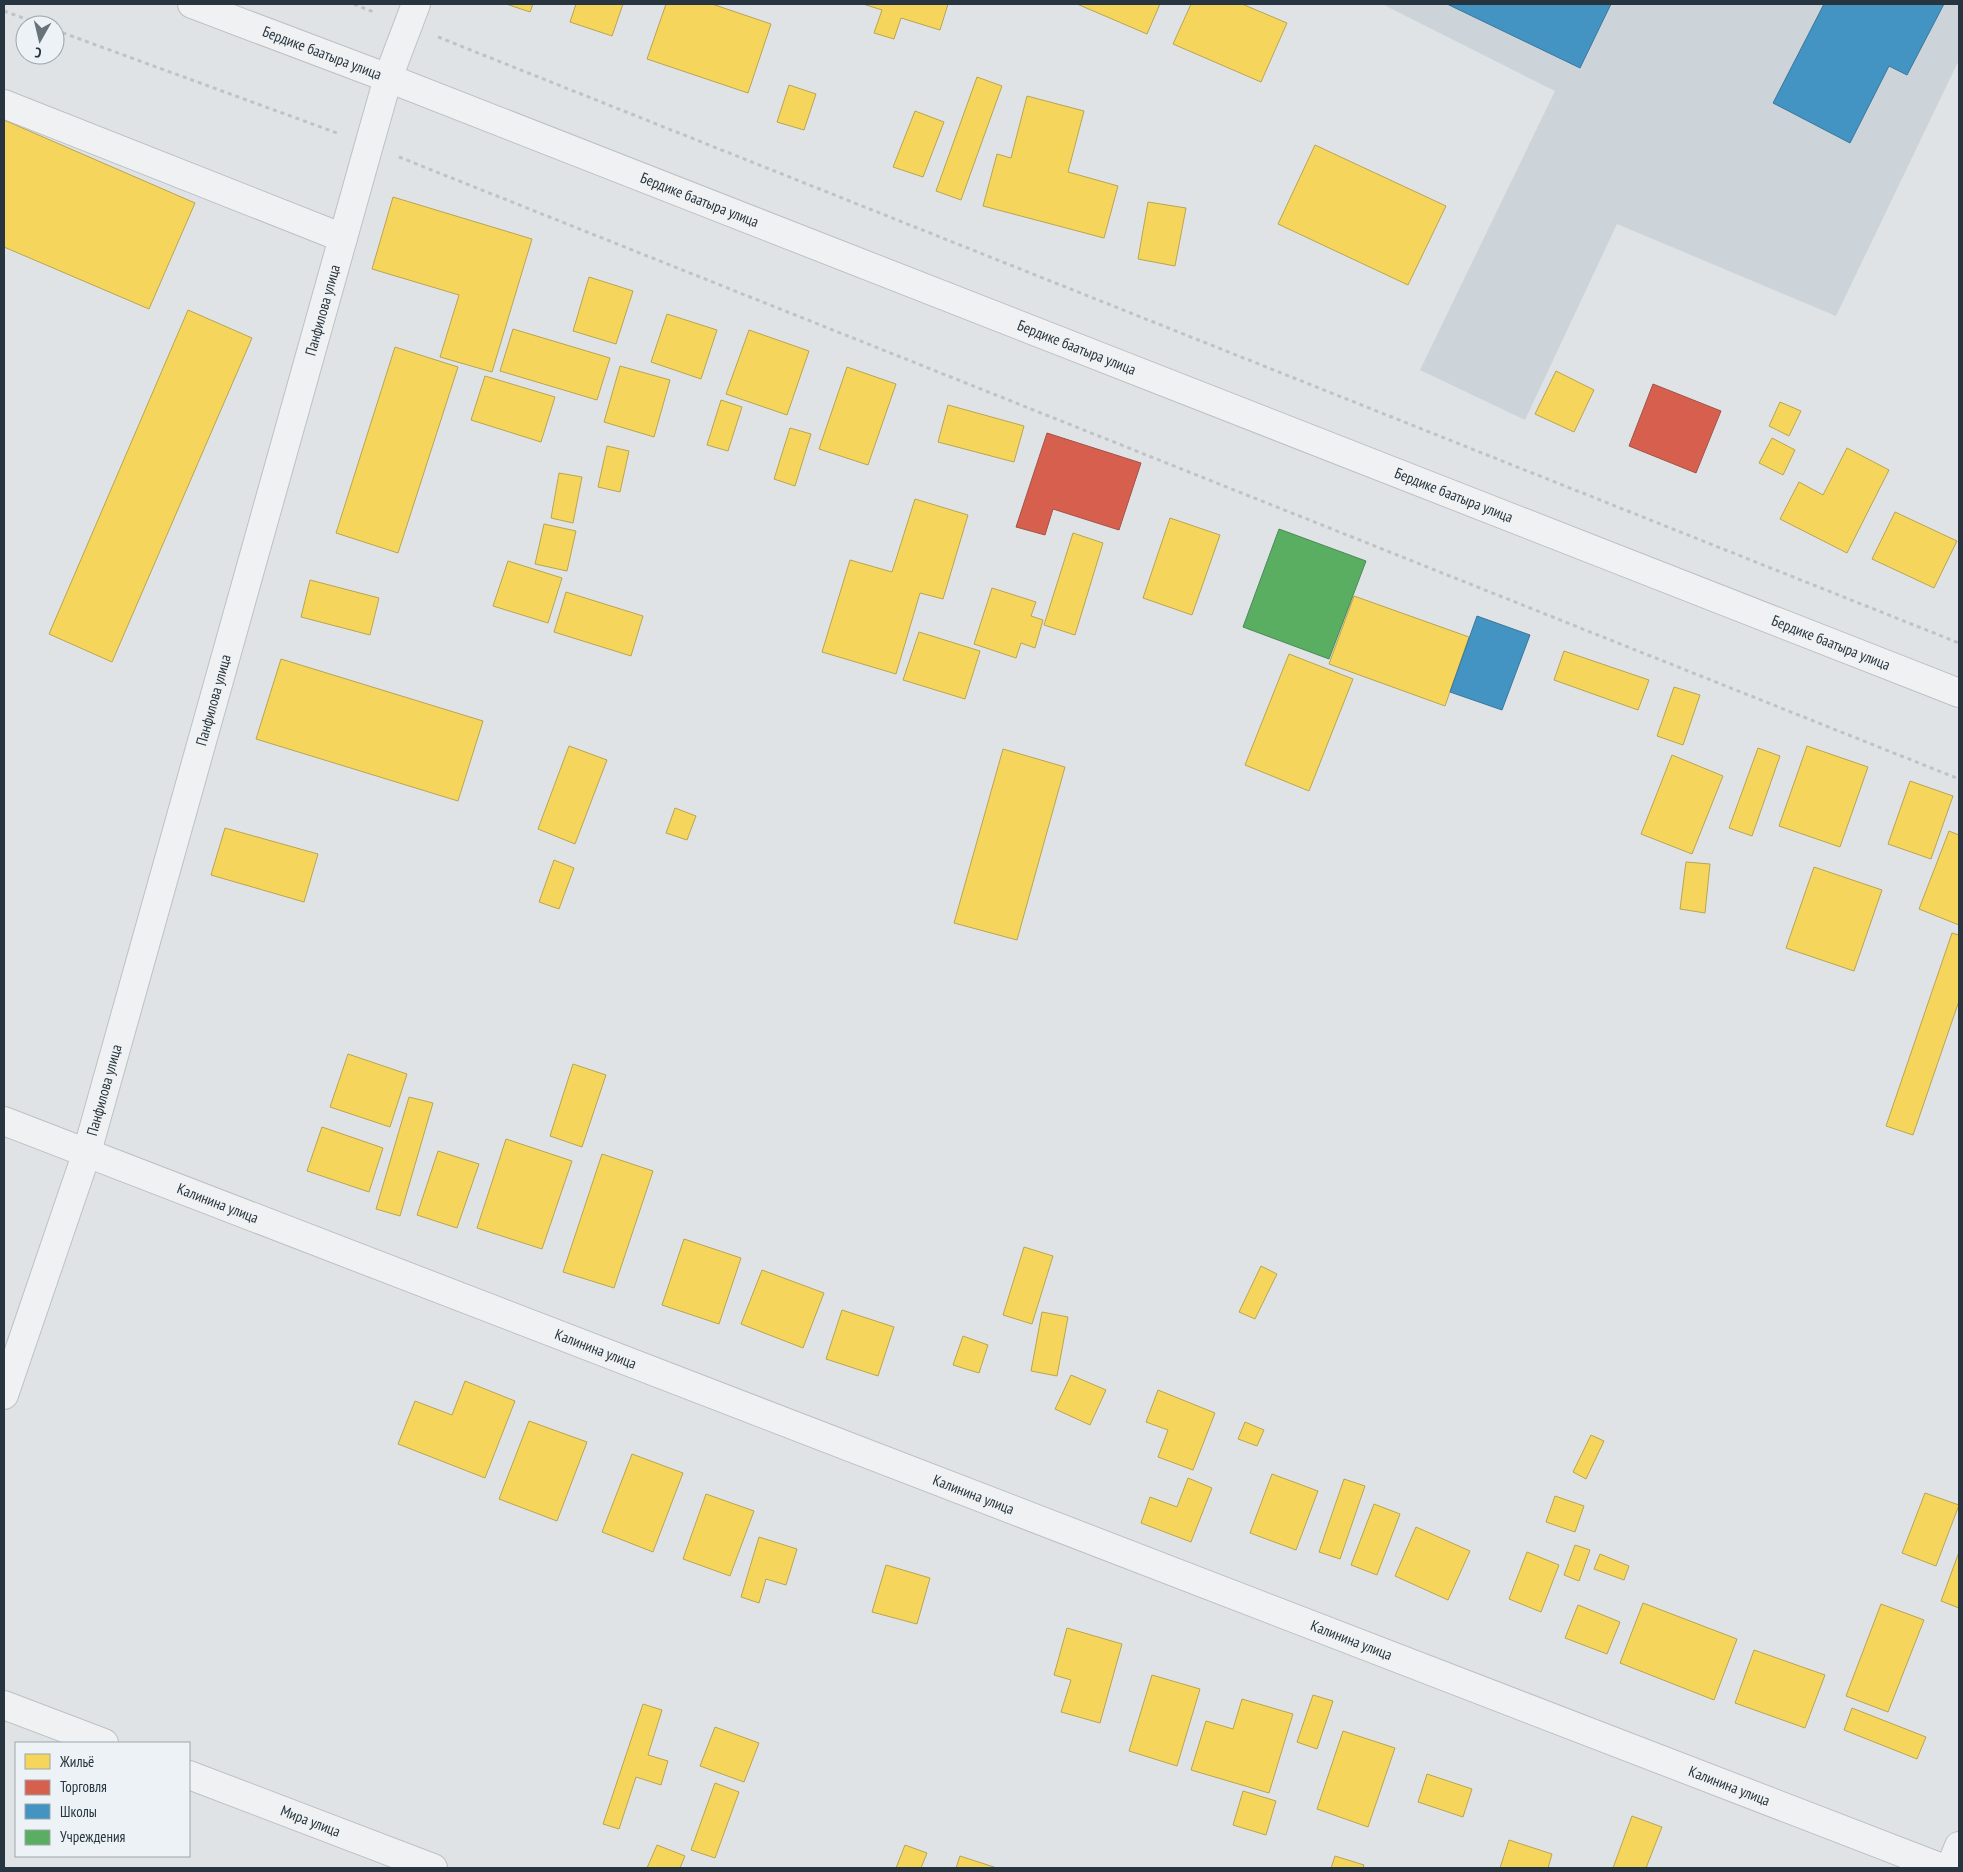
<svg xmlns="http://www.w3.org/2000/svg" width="1963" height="1872" viewBox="0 0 1963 1872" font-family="'PT Sans Narrow',sans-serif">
<rect width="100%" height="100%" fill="#e0e3e5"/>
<polygon fill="#cdd4d9" points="1382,4 1959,4 1959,60 1836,316 1617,224 1525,420 1420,370 1555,91"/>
<g fill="#f6d55c" stroke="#b8a553">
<polygon points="506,4 533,4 530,12"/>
<polygon points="576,4 623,4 612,36 570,22"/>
<polygon points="666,4 712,4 771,24 748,93 647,59"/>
<polygon points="863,4 948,4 940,30 901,18 894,39 874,33 882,10"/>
<polygon points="1077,4 1160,4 1147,34"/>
<polygon points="1191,4 1242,4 1287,23 1261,82 1173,44"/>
<polygon points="977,77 1002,86 961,200 936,191"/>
<polygon points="789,85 816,94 804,130 777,122"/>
<polygon points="1027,96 1084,111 1068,172 1118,186 1104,238 983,206 997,154 1011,158"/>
<polygon points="915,111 944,122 923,177 893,167"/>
<polygon points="4,120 195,203 149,309 4,247"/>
<polygon points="1315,145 1446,206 1408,285 1278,224"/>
<polygon points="393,197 532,239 492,372 440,357 459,295 372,269"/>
<polygon points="1148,202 1186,208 1175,266 1138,259"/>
<polygon points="589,277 633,291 616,344 573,331"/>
<polygon points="188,310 252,338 112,662 49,634"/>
<polygon points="667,314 717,330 701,379 651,362"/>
<polygon points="513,329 610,358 597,400 500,371"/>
<polygon points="749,330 809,351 787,415 726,394"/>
<polygon points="395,347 458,367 398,553 336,533"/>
<polygon points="620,366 670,380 654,437 604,422"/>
<polygon points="847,367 896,384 868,465 819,449"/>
<polygon points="1556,371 1594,390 1574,432 1535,414"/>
<polygon points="485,376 555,397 541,442 471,420"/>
<polygon points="721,400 742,407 728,451 707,445"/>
<polygon points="1780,402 1801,411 1789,436 1769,426"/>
<polygon points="948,405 1024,426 1014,462 938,442"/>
<polygon points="790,428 811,434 795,486 774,479"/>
<polygon points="1772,438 1795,450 1783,475 1759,463"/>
<polygon points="607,446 629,451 620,492 598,487"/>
<polygon points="1847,448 1889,470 1847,553 1780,519 1799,482 1823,495"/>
<polygon points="559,473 582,477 573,523 551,518"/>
<polygon points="915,499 968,515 943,599 920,593 896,674 822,652 850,560 892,572"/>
<polygon points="1895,512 1957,541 1934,588 1872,559"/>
<polygon points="1170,518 1220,535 1192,615 1143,598"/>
<polygon points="544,524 576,531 567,571 535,564"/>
<polygon points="1073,533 1103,543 1075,635 1044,625"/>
<polygon points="508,561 562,578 548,623 493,606"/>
<polygon points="310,580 379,598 370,635 301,617"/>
<polygon points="992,588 1036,602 1031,616 1043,620 1035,648 1021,643 1016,658 974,644"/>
<polygon points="566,592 643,616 631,656 554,632"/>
<polygon points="1354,596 1469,637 1445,706 1329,664"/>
<polygon points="919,632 980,651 965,699 903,680"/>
<polygon points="1564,651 1649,680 1638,710 1554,680"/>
<polygon points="1289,654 1353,679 1309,791 1245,765"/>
<polygon points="281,659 483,721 458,801 256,739"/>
<polygon points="1674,687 1700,695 1683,745 1657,736"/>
<polygon points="569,746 607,760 575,844 538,829"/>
<polygon points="1807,746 1868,767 1840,847 1779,826"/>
<polygon points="1758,748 1780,756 1752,836 1729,828"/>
<polygon points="1003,749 1065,767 1017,940 954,923"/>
<polygon points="1672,755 1723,776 1692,854 1641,834"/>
<polygon points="1910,781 1953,796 1931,859 1888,844"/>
<polygon points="675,808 696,816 687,840 666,833"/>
<polygon points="225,828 318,854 304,902 211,875"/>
<polygon points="1949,831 1959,835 1959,925 1919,909"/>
<polygon points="554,860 574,868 559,909 539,902"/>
<polygon points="1686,862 1710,864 1705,913 1680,909"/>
<polygon points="1814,867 1882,890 1854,971 1786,948"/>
<polygon points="1952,933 1959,935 1959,1001 1913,1135 1886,1126"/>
<polygon points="348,1054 407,1074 390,1127 330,1107"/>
<polygon points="573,1064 606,1075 582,1147 550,1136"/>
<polygon points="409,1097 433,1103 400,1216 376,1209"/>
<polygon points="322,1127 383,1148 369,1192 307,1171"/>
<polygon points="506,1139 572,1161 542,1249 477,1228"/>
<polygon points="438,1151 479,1164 457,1228 417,1215"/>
<polygon points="602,1154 653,1171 614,1288 563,1272"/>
<polygon points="684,1239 741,1258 719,1324 662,1305"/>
<polygon points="1024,1247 1053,1256 1032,1324 1003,1315"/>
<polygon points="1261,1266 1277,1274 1255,1319 1239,1312"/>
<polygon points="762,1270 824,1293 803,1348 741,1324"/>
<polygon points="842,1310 894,1327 878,1376 826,1359"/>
<polygon points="1042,1312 1068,1317 1057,1376 1031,1371"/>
<polygon points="963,1336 988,1345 979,1373 953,1365"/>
<polygon points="1071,1375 1106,1390 1090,1425 1055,1409"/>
<polygon points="465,1381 515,1401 485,1478 398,1444 415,1401 452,1415"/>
<polygon points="1158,1390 1215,1413 1193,1470 1158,1457 1168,1430 1146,1422"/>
<polygon points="529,1421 587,1442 557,1521 499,1499"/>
<polygon points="1245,1422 1264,1430 1257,1446 1238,1439"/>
<polygon points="1591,1435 1604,1441 1586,1479 1573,1472"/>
<polygon points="632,1454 683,1473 653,1552 602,1532"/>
<polygon points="1272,1474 1318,1491 1296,1550 1250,1533"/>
<polygon points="1188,1478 1212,1488 1191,1542 1141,1523 1150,1497 1177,1507"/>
<polygon points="1344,1479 1365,1486 1340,1559 1319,1552"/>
<polygon points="1925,1493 1959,1505 1936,1566 1902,1553"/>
<polygon points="706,1494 754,1511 730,1576 683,1559"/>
<polygon points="1555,1496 1584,1506 1575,1532 1546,1522"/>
<polygon points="1374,1504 1400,1514 1377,1575 1351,1565"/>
<polygon points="1416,1527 1470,1551 1448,1600 1395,1576"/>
<polygon points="759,1537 797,1549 786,1585 766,1579 759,1603 741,1597"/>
<polygon points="1575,1545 1590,1550 1579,1581 1564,1575"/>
<polygon points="1527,1552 1559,1565 1541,1612 1509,1599"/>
<polygon points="1959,1552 1959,1608 1941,1601"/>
<polygon points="1600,1554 1629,1566 1624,1580 1594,1569"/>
<polygon points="886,1565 930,1578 917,1624 872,1612"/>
<polygon points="1643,1603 1737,1639 1714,1700 1620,1663"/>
<polygon points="1881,1604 1924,1620 1888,1712 1846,1696"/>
<polygon points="1578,1605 1620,1622 1607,1654 1565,1638"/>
<polygon points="1067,1628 1122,1644 1100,1723 1061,1712 1071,1680 1054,1675"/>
<polygon points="1754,1650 1825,1675 1805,1728 1735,1703"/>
<polygon points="1152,1675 1200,1689 1177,1766 1129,1751"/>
<polygon points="1313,1695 1333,1701 1317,1749 1297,1742"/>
<polygon points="1242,1699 1293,1714 1269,1793 1191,1770 1206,1721 1233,1729"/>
<polygon points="643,1704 662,1710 648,1755 668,1761 661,1785 636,1777 619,1829 603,1824"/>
<polygon points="1852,1708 1926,1737 1917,1759 1844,1730"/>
<polygon points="715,1727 759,1743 744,1782 700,1766"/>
<polygon points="1343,1731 1395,1748 1368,1827 1317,1809"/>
<polygon points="1427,1774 1472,1789 1463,1817 1418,1802"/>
<polygon points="715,1783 739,1792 715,1858 691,1850"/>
<polygon points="1243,1791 1276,1801 1266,1835 1233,1825"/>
<polygon points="1632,1816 1662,1827 1646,1868 1613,1868"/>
<polygon points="1509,1840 1552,1854 1548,1868 1500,1868"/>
<polygon points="657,1845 685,1856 680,1868 647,1868"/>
<polygon points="905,1845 927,1853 921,1868 896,1868"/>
<polygon points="960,1856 997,1868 956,1868"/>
<polygon points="1335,1856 1364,1865 1363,1868 1331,1868"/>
</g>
<g fill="#d6604d" stroke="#a15349">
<polygon points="1653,384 1721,411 1696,473 1629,446"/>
<polygon points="1047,433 1141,463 1119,530 1053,509 1045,535 1016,527"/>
</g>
<g fill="#4393c3" stroke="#3a779b">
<polygon points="1447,4 1611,4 1580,68"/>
<polygon points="1824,4 1944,4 1907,75 1889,66 1850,143 1773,103"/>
<polygon points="1477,616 1530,635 1502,710 1450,692"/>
</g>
<polygon fill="#5aae61" stroke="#4a8a57" points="1279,529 1366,561 1329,659 1243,627"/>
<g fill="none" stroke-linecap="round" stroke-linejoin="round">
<defs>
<g id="minor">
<path id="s1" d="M 192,4 L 388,78 L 1959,693"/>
<polyline points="4,104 343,238"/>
<path id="s2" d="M 4,1121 L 1942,1868"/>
<path id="s3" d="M 4,1395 L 87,1152 L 369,145 L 388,78 L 416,4"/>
<polyline points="4,1705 104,1743"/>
<path id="s4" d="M 189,1775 L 433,1868"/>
<polyline points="1950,1868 1959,1846"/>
</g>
</defs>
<use href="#minor" stroke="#bec1c3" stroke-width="30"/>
<g stroke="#bfc3c5" stroke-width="3" stroke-dasharray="4 4" stroke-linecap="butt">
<polyline points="354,4 376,13"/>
<polyline points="4,11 42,25"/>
<polyline points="55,30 337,133"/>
<polyline points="438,37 1959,643"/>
<polyline points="399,157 1959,779"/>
</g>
<use href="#minor" stroke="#eff1f2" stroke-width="28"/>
</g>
<g text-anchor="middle" stroke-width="5" stroke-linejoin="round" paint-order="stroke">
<g font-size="15" fill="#26353f" stroke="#ecf2f5">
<text dy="5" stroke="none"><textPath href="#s1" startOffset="139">Бердике баатыра улица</textPath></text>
<text dy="5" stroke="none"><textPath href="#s1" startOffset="544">Бердике баатыра улица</textPath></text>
<text dy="5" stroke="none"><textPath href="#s3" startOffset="1131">Панфилова улица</textPath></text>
<text dy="5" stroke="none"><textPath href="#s1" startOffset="949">Бердике баатыра улица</textPath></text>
<text dy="5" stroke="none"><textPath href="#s1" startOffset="1354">Бердике баатыра улица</textPath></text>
<text dy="5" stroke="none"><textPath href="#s1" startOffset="1759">Бердике баатыра улица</textPath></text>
<text dy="5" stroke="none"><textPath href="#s3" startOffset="726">Панфилова улица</textPath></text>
<text dy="5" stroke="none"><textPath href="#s3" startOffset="321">Панфилова улица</textPath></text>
<text dy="5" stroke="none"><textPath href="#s2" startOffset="229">Калинина улица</textPath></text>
<text dy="5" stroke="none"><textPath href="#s2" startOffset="634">Калинина улица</textPath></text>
<text dy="5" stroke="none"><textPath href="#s2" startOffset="1039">Калинина улица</textPath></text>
<text dy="5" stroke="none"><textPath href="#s2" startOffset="1444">Калинина улица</textPath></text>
<text dy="5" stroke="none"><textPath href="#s2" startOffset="1849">Калинина улица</textPath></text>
<text dy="5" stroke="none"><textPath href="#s4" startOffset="130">Мира улица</textPath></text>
</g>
</g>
<rect width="1963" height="1872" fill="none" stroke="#26353f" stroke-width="10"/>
<rect x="15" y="1742" width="175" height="115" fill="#ecf2f5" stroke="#9da6ac"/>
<rect x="25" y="1754" width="25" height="15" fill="#f6d55c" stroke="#9da6ac"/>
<text x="60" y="1767" font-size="15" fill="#26353f">Жильё</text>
<rect x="25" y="1780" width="25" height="15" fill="#d6604d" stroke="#9da6ac"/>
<text x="60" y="1792" font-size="15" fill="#26353f">Торговля</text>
<rect x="25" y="1804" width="25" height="15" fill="#4393c3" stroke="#9da6ac"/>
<text x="60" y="1817" font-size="15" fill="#26353f">Школы</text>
<rect x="25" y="1830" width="25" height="15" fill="#5aae61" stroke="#9da6ac"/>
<text x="60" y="1842" font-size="15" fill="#26353f">Учреждения</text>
<g transform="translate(40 40) rotate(188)"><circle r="24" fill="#ecf2f5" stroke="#9da6ac"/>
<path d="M0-4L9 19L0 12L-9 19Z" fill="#677279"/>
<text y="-8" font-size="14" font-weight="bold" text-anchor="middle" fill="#26353f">С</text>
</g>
</svg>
